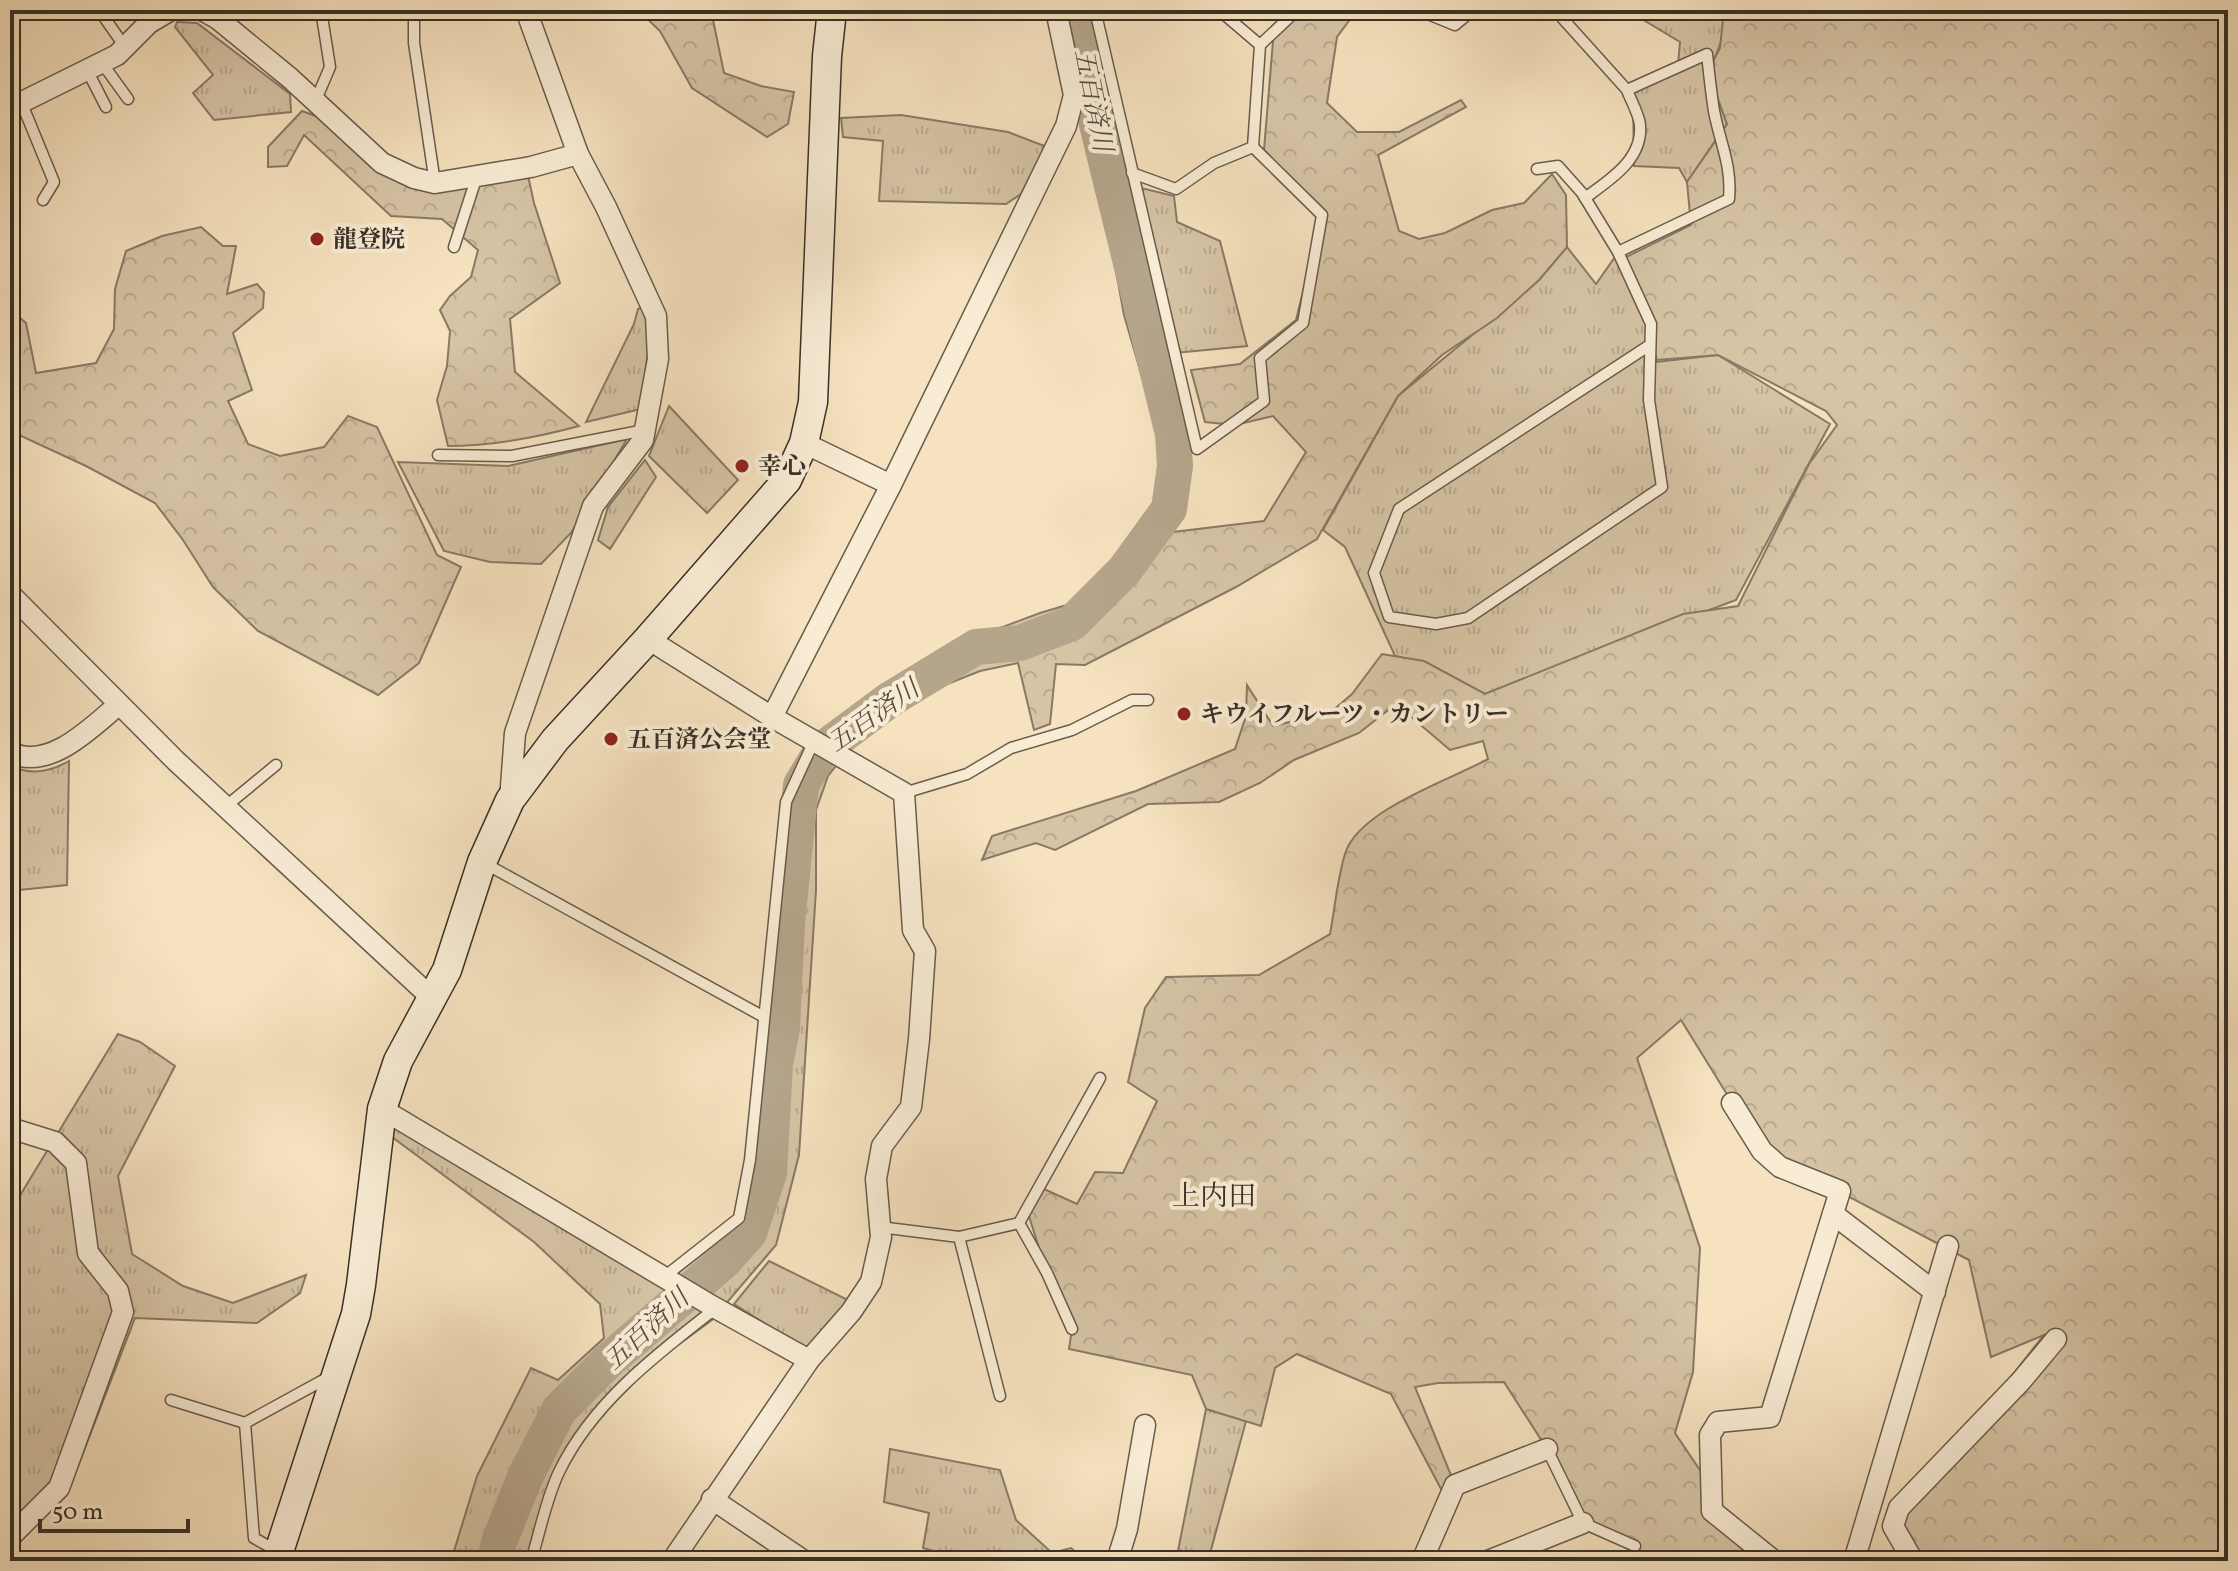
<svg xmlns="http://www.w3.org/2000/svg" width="2238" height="1571" viewBox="0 0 2238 1571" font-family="Vollkorn,'Noto Serif JP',serif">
<defs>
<pattern id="grass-tufts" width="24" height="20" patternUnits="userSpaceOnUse" patternTransform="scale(2)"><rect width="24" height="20" fill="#d6c4a5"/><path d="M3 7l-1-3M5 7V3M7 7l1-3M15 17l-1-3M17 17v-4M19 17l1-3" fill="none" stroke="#b8a98e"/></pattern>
<pattern id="forest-crowns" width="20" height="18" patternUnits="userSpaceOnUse" patternTransform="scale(2)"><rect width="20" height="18" fill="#d6c4a5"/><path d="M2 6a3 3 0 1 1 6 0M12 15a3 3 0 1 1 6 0" fill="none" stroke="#b8a98e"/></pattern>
</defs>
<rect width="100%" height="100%" fill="#f6e2bf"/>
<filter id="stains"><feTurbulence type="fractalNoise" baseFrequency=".0025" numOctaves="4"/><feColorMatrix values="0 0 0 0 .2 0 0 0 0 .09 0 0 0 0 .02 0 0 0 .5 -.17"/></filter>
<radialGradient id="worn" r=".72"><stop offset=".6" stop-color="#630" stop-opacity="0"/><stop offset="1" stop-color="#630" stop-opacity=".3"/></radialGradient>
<g fill="url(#grass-tufts)" stroke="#877a66" stroke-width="2">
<polygon points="1068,10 1095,10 1141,188 1174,196 1177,222 1220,241 1247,346 1175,353 1166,316 1189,443 1173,532 1135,568 1100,617 1020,643 979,645 880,710 828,776 816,810 816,890 799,1155 776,1245 712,1320 610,1395 576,1442 528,1561 451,1561 477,1476 531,1368 558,1380 604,1338 600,1304 534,1242 392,1137 393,1121 662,1285 732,1231 758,1158 768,1011 793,794 810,754 831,727 854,708 952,646 1040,613 1080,601 1123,559 1149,518 1161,494 1159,436 1124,315"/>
<path d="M 1627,10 L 1724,10 C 1727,31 1718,53 1708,71 L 1727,124 L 1687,182 L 1679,168 L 1634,166 L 1633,92 L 1678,65 L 1680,42 Z"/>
<polygon points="177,22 197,23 290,94 291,112 214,120 193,93 213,75 175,27"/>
<polygon points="901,115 1008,132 1047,147 1021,194 1006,204 879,201 883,141 843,137 841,118"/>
<polygon points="1567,247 1596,284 1615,257 1647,316 1648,363 1718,355 1830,424 1736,600 1485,694 1427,663 1395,656 1345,547 1323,530 1398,396 1539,280"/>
<polygon points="645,306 650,334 641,409 586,422 634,324 638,309"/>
<polygon points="669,406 738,480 707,513 649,456"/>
<polygon points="627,439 571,533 541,564 490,562 444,551 398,462 508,466"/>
<polygon points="645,460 656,477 610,549 598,540 608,507"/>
<path d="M 69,761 L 67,885 L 10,891 L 10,765 C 30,776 50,772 69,761 Z"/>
<polygon points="118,1034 140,1042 175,1066 118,1176 132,1254 183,1286 233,1303 306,1275 300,1293 257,1323 135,1318 73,1479 16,1514 10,1427 10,1212"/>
<polygon points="769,1261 850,1301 807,1350 734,1304"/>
<polygon points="1206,1409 1246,1421 1208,1561 1176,1561"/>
<polygon points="890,1449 1000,1470 1016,1520 1052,1553 1071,1548 1086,1561 968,1561 923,1548 929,1513 884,1502"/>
</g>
<g fill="url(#forest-crowns)" stroke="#877a66" stroke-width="2">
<polygon points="638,10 711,10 724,73 761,86 794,92 788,124 767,137 692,88 660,31"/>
<polygon points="1306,10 1357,10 1337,37 1327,103 1357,132 1399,132 1461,100 1466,107 1378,155 1399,231 1419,239 1445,233 1492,210 1524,203 1552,174 1566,195 1567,247 1539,280 1497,318 1442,355 1398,396 1317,539 1236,587 1085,665 1056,664 1050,724 1034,730 1018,663 980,671 882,710 972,653 1100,617 1135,568 1173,532 1264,521 1306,452 1273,416 1235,425 1205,422 1191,370 1240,364 1296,320 1322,216 1264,150 1274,29"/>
<path d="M 1724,10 L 2228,10 L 2228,1561 L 1920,1561 L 1893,1526 L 2044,1335 L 1991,1357 L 1969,1260 L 1762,1151 L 1681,1020 L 1637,1058 L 1700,1248 L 1693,1372 L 1675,1433 L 1710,1485 L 1712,1511 L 1774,1561 L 1652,1561 L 1635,1546 L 1585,1524 L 1547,1449 L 1504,1382 L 1438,1383 L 1415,1387 L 1455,1485 L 1441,1489 L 1391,1394 L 1297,1354 L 1275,1368 L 1261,1426 L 1206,1409 L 1192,1375 L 1069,1349 L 1072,1329 L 1047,1273 L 1027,1210 L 1044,1189 L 1077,1204 L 1095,1172 L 1123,1173 L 1157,1101 L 1128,1082 L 1145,1008 L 1166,977 L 1259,975 L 1330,934 C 1335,908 1337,880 1345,854 C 1358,810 1450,780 1488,759 L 1483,741 L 1450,750 L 1396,704 L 1359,733 L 1294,760 L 1260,783 L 1219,802 L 1148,804 L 1055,850 L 1036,843 L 982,860 L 992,836 L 1136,791 L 1235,749 L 1246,716 L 1247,685 L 1273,726 L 1331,712 L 1352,694 L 1382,654 L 1424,661 L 1485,694 L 1683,614 L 1738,606 L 1809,464 L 1837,425 L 1826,411 L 1718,355 L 1657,360 L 1639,302 L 1622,259 L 1691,225 L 1687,182 L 1727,124 L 1708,71 L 1720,48 Z"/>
<path d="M 302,111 L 335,123 L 412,181 L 527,171 L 534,203 L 560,283 L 510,319 L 515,372 L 579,426 C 535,438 494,446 448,446 L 437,400 L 447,366 L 450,331 L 440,310 L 450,296 L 471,277 L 478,250 L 442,219 L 391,216 L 304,135 L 287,166 L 268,167 L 268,147 Z"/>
<polygon points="201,227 223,246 236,246 227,294 257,284 264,292 263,308 233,333 252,390 228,401 248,444 280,456 324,447 348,416 377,427 437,555 461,567 419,663 378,695 258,631 213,587 183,540 155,503 86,466 21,436 10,426 10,309 26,323 36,373 96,363 114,329 115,289 126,251 162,236"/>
</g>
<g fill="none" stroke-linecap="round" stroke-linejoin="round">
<polyline stroke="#b5a58b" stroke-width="36" points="495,1561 499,1542 525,1477 559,1410 607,1362 724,1261 749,1233 769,1173 775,1064 782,1029 787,923 801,785 822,750 889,700 976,647 1020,643 1072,623 1124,571 1169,509 1175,466 1173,434 1092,104 1078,10"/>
<defs>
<g id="lane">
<polyline points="99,10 125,47"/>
<polyline points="414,10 414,43 435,183"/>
<polyline points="477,10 479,10"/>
<polyline points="1095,10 1197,449 1264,401 1260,358 1303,323 1322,215 1253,147"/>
<polyline points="1418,10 1455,25 1473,10"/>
<path d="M 1555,10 L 1627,90 L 1707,54 C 1709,73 1711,92 1714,111 C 1720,143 1732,165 1729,199 L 1618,252 L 1651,324 L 1649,400 L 1662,487 L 1468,618 L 1436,624 L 1389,617 L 1374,573 L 1399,509 L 1650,345"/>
<polyline points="1260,45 1297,10"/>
<polyline points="102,63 128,99"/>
<polyline points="87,70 106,107"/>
<polyline points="315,102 330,67 321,10"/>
<polyline points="22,104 54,182 43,200"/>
<polyline points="1537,169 1558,166 1582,193 1618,252"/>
<polyline points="1132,173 1176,189 1214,163 1253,147 1260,45 1219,10"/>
<path d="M 1585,198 C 1609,180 1643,160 1640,125 C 1639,114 1631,101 1627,90"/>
<polyline points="454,247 477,176"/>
<polyline points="438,455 512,456 645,430"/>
<polyline points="904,793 967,774 1011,748 1072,730 1132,700 1148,700"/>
<polyline points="225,807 276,765"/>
<polyline points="484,863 764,1017"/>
<polyline points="1019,1223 1047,1273 1072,1329"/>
<polyline points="880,1227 959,1237 1000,1396"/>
<polyline points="959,1237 1019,1223 1100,1078"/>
<polyline points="664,1277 739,1218 750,1160 786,802 814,741"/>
<polyline points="171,1400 245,1423"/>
<polyline points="1547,1449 1583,1523 1635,1546"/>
<polyline points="279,1552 254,1538 245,1423 329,1377"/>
<path d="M 531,1561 C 540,1532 546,1499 559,1472 C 592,1403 657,1354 716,1308"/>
</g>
<g id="street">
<polyline points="202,10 218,19 290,78 382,163 414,178 435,183 531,167 578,154"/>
<polyline points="10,108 117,55 149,23 171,10"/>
<polyline points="804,443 891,485"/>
<polyline points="10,594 176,761 433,999"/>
<polyline points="648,639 772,717 904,793 913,930 925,951 919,1039 911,1107 882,1146 876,1179 881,1237 871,1282 851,1312 809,1360 672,1561"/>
<polyline points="772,717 891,485 1066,126 1074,95 1056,10"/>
<path d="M 10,752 C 48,772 91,728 118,705"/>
<polyline points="510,800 515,733 593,506 643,440 658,359 656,316 606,207 578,154 526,10"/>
<polyline points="1732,1103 1762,1151 1780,1167 1840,1191 1770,1417 1718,1422 1710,1435 1712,1511 1774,1561"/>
<polyline points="382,1109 712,1306 809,1360"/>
<polyline points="10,1128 55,1142 76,1163 88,1253 118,1291 123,1312 59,1488 10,1537"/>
<polyline points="1833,1214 1935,1292"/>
<polyline points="712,1499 804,1561"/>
<polyline points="1117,1561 1127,1529 1145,1425"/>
<polyline points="1422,1561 1455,1485 1547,1449"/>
<polyline points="1488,1561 1583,1523"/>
<polyline points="1854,1561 1948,1246"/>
<polyline points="1913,1561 1893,1526 1899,1508 2021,1381 2056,1339"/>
</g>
<polyline id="secondary" points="276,1561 356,1314 361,1285 382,1109 398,1061 447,970 482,862 510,800 555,740 648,639 787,480 804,443 813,402 827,56 832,10"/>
</defs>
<use href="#lane" stroke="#685c4d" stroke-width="13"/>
<use href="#street" stroke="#685c4d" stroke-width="23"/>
<use href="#secondary" stroke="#383027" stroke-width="31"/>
<use href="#lane" stroke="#f9ecd5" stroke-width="10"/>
<use href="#street" stroke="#f9ecd5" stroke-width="20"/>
<use href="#secondary" stroke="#f9ecd5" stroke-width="28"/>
</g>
<g fill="#8f2418" stroke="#f9ecd5" stroke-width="3">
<circle cx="317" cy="239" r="8"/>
<circle cx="742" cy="466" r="8"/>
<circle cx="1184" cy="714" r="8"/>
<circle cx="611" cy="739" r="8"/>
</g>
<g text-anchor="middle" stroke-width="8" stroke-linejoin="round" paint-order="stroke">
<g font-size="24" font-weight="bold" fill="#383027" stroke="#f9ecd5" text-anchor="start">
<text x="333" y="247">龍登院</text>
<text x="758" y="474">幸心</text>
<text x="1200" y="722">キウイフルーツ・カントリー</text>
<text x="627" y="747">五百済公会堂</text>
</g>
<g font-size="26" font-style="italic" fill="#574d40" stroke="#f9ecd5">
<text transform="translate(1094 100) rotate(79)" y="9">五百済川</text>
<text transform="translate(873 715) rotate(-35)" y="9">五百済川</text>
<text transform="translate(646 1329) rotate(-43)" y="9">五百済川</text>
</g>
<g font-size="28" fill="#383027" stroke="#f9ecd5">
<text x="1214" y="1205">上内田</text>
</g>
</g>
<rect width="2238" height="1571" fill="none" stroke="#f6e2bf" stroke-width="40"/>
<rect x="12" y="12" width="2214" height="1547" fill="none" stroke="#383027" stroke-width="4"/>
<rect x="20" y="20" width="2198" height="1531" fill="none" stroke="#383027" stroke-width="2"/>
<path d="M40 1519v12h148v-12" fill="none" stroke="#383027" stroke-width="4"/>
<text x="52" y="1519" font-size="24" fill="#383027" stroke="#f9ecd5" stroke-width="6" paint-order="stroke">50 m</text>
<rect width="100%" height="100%" filter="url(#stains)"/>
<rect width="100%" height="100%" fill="url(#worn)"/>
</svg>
